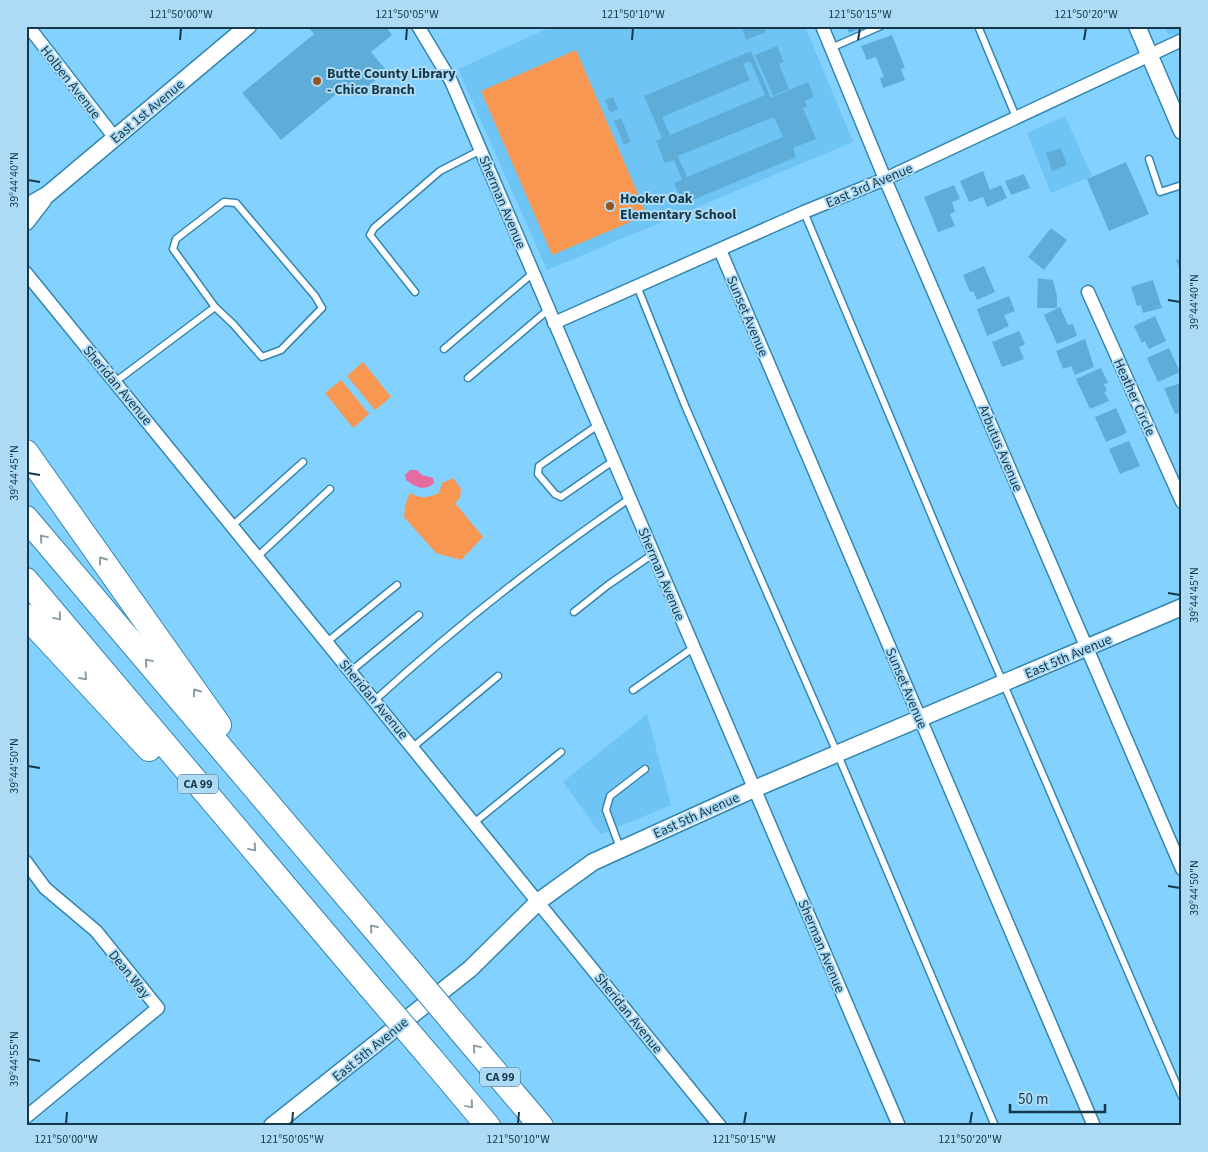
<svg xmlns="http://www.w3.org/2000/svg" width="1208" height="1152" viewBox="0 0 1208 1152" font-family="'Source Sans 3',sans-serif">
<rect width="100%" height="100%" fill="#82d1fe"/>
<g fill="#6ec5f5">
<polygon points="553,26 805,26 853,142 547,270 458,69"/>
<polygon points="1162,26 1182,26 1182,35 1168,34"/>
<polygon points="1065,116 1092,176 1051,193 1027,133"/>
<polygon points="647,714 671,805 601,834 563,782"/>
</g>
<g fill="#f89751">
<polygon points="576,50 647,215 552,255 481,91"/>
<polygon points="363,362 391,397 375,410 347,376"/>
<polygon points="341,380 369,414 353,428 325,393"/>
<path d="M 453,478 L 461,489 L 460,498 L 455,503 L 483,537 L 461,560 L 436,553 L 404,517 L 405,505 L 410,493 C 421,499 427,498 439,493 L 442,483 Z"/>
</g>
<path fill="#e56ba1" d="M 410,470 L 417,470 L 422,475 L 433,478 L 434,483 C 425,492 415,487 406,480 L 405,475 Z"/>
<g fill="#5eadd9" fill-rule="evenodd">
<polygon points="307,26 385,26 392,35 371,52 387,71 355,97 346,86 281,140 242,93 314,34"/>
<polygon points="741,26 764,26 766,32 746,40"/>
<polygon points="846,26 866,26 849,33"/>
<polygon points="892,35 905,68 901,69 905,80 883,88 880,78 884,77 876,57 867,60 861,46"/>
<polygon points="777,46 784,62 779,64 789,89 773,96 755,55"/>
<path d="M 751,51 L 771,98 L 808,82 L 814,97 L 805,101 L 807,107 L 803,108 L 816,139 L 793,148 L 796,157 L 683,204 L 674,183 L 682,180 L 674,160 L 665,163 L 656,141 L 662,138 L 644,96 ZM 750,61 L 765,95 L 670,135 L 662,117 L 750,80 L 743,64 ZM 774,117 L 783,137 L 687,177 L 678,156 Z"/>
<polygon points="613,97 618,109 610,113 605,100"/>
<polygon points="621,118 631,142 624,145 614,121"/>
<polygon points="1061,148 1067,165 1052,171 1046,153"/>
<polygon points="1126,162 1149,214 1109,231 1087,179"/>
<polygon points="983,171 990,190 1001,185 1007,198 987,207 983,197 969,202 960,181"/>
<polygon points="1024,174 1030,188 1011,195 1005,181"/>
<polygon points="954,185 960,199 952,202 955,212 950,214 955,226 938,232 924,197"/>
<polygon points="1051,228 1067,240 1044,270 1028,257"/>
<polygon points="1182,258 1182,274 1176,260"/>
<polygon points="984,266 995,292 977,300 973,291 970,292 963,275"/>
<polygon points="1038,278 1053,280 1057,296 1057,308 1037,308"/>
<polygon points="1153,280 1162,308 1143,313 1141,305 1137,306 1131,287"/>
<polygon points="1009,296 1015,311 1004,315 1009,326 987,336 977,309"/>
<polygon points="1060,307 1068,325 1073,324 1077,336 1057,344 1044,315"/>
<polygon points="1155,316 1166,341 1149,349 1145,341 1142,343 1134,326"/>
<polygon points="1019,331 1025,344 1019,347 1024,359 1002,367 992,342"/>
<polygon points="1085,339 1094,367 1075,375 1071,366 1063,369 1056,351"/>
<polygon points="1169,348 1180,372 1158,382 1147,358"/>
<polygon points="1101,368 1108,383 1104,384 1107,391 1104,392 1109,401 1090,409 1076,379"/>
<polygon points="1182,383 1182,412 1175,414 1164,388"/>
<polygon points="1116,408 1127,433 1106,442 1095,417"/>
<polygon points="1129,441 1140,466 1120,474 1109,449"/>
</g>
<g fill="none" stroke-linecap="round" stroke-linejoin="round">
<defs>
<g id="service">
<polyline points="978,26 1016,117"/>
<polyline points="831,48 881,26"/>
<polyline points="1149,159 1160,192 1182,185"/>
<polyline points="804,212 957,576 1182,1097"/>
<polyline points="637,286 686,408 838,755 995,1126"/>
<polyline points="415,292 370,235 374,228 440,171 481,150"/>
<polyline points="444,349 533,273"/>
<polyline points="468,378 548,310"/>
<polyline points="115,382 215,307 233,324 262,357 281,350 322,308 315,296 236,203 224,202 176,239 173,249 215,307"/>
<polyline points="598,425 539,466 538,474 555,494 561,497 613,461"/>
<polyline points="233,525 303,462"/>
<polyline points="257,557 330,489"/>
<polyline points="574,612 608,585 653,554"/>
<polyline points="327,642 397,585"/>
<polyline points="351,671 419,615"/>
<polyline points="633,690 693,648"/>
<path d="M 374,701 C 454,628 540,560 629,499"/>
<polyline points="413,747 498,676"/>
<polyline points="475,822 561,752"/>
<polyline points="620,848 606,810 610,796 645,769"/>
</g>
<g id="minor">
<polyline points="28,26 115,138"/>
<polyline points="418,26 451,81 899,1126"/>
<polyline points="822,26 885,179 1182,869"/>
<polyline points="720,250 1094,1126"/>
<polyline points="26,273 720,1126"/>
<polyline points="1088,292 1182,502"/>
<polyline points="554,323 804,212 885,179 1182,40"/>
<polyline points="26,862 45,888 96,931 158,1008 26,1117"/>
</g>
<g id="tertiary">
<polyline points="1137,26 1182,131"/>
<polyline points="26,207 47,195 248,26"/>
<polyline points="26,222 43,200"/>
<polyline points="272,1126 470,969 539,901 593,862 754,789 1182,607"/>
</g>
<g id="motorway">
<polyline points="26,452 219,725"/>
<polyline points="26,518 405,965"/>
<polyline points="26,580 370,987"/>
<polyline points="26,616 149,749"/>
<polyline points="459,1029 541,1126"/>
<polyline points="430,1057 488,1126"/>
</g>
</defs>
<use href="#service" stroke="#3586af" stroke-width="9"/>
<use href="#minor" stroke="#3586af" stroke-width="15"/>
<use href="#tertiary" stroke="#3586af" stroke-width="19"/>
<use href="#motorway" stroke="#3586af" stroke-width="26"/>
<use href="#service" stroke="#fff" stroke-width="6"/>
<use href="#minor" stroke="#fff" stroke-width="12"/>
<use href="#tertiary" stroke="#fff" stroke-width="16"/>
<use href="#motorway" stroke="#fff" stroke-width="24"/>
<defs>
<g id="motorway-bridge">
<polyline points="405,965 459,1029"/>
<polyline points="370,987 430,1057"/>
</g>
</defs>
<use href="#motorway-bridge" stroke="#3586af" stroke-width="26" stroke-linecap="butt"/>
<use href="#motorway-bridge" stroke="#fff" stroke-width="24"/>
</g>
<defs><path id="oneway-chevron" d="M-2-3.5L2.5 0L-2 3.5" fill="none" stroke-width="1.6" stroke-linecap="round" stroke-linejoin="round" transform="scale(1.25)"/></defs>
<g stroke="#8a9ca4">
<use href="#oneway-chevron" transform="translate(43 538) rotate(-130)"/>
<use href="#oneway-chevron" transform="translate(102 560) rotate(-125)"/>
<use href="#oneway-chevron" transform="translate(58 617) rotate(50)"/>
<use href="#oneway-chevron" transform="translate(148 662) rotate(-130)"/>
<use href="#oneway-chevron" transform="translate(84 677) rotate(48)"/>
<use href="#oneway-chevron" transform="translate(196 692) rotate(-125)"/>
<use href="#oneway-chevron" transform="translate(253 848) rotate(50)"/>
<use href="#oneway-chevron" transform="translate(373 928) rotate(-131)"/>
<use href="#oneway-chevron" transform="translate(476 1048) rotate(-130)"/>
<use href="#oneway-chevron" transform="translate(470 1105) rotate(50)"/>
</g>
<path fill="none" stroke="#163849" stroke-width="2" d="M 180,40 L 181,28M 406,40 L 407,28M 632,40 L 633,28M 858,40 L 860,28M 1084,40 L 1086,28M 28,180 L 40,182M 1168,300 L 1180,302M 28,473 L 40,475M 1168,593 L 1180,595M 28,766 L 40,768M 1168,886 L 1180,888M 28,1059 L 40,1061M 66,1124 L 67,1112M 292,1124 L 293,1112M 518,1124 L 519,1112M 744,1124 L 746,1112M 970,1124 L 972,1112"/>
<g fill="#945320" stroke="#addaf5" stroke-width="2">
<circle cx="317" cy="81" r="5"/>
<circle cx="610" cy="206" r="5"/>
</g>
<g text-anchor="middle" stroke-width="4" stroke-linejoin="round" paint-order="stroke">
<g fill="#addaf5" stroke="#43697d" stroke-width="1">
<rect x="178" y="774.5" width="40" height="19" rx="4"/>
<rect x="480" y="1067.5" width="40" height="19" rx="4"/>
</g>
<g font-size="12" font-weight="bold" fill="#163849">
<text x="198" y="788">CA 99</text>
<text x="500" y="1081">CA 99</text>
</g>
<g font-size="14" font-weight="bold" fill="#163849" stroke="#addaf5" text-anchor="start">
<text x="327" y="78">Butte County Library<tspan x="327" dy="16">- Chico Branch</tspan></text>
<text x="620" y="203">Hooker Oak<tspan x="620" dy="16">Elementary School</tspan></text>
</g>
<g font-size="14" fill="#163849" stroke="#addaf5">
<text transform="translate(71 82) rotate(52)" y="5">Holben Avenue</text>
<text transform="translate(147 111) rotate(-40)" y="5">East 1st Avenue</text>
<text transform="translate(869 185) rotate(-23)" y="5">East 3rd Avenue</text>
<text transform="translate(503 202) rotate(67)" y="5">Sherman Avenue</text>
<text transform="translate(748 316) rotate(67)" y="5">Sunset Avenue</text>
<text transform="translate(118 385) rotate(50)" y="5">Sheridan Avenue</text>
<text transform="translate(1135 397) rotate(66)" y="5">Heather Circle</text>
<text transform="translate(1001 448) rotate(67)" y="5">Arbutus Avenue</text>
<text transform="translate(662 574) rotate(67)" y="5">Sherman Avenue</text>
<text transform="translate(1068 656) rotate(-23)" y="5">East 5th Avenue</text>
<text transform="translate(907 688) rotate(67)" y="5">Sunset Avenue</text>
<text transform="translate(374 699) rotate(50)" y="5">Sheridan Avenue</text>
<text transform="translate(696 815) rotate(-24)" y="5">East 5th Avenue</text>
<text transform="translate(822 946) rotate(67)" y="5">Sherman Avenue</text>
<text transform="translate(130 974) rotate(51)" y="5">Dean Way</text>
<text transform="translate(629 1013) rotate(51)" y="5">Sheridan Avenue</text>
<text transform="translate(370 1049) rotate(-39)" y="5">East 5th Avenue</text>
</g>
</g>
<rect width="1208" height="1152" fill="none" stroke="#addaf5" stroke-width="55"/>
<path d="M1010 1104v8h95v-8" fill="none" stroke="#163849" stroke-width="2.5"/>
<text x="1018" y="1104" font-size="15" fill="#163849" stroke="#addaf5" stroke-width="4" paint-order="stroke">50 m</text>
<rect x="28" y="28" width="1152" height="1096" fill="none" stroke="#163849" stroke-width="2"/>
<g font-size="12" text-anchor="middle" fill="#163849">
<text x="181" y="18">121°50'00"W</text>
<text x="407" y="18">121°50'05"W</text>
<text x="633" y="18">121°50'10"W</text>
<text x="860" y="18">121°50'15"W</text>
<text x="1086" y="18">121°50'20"W</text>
<text transform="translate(14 180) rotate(-90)" y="4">39°44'40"N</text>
<text transform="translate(1194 302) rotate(-90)" y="4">39°44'40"N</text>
<text transform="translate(14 473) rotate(-90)" y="4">39°44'45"N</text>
<text transform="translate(1194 595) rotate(-90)" y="4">39°44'45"N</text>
<text transform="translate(14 766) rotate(-90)" y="4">39°44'50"N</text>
<text transform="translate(1194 888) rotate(-90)" y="4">39°44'50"N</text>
<text transform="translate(14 1059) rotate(-90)" y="4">39°44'55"N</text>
<text x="66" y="1143">121°50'00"W</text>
<text x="292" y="1143">121°50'05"W</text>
<text x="518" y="1143">121°50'10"W</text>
<text x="744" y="1143">121°50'15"W</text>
<text x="970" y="1143">121°50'20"W</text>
</g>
</svg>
